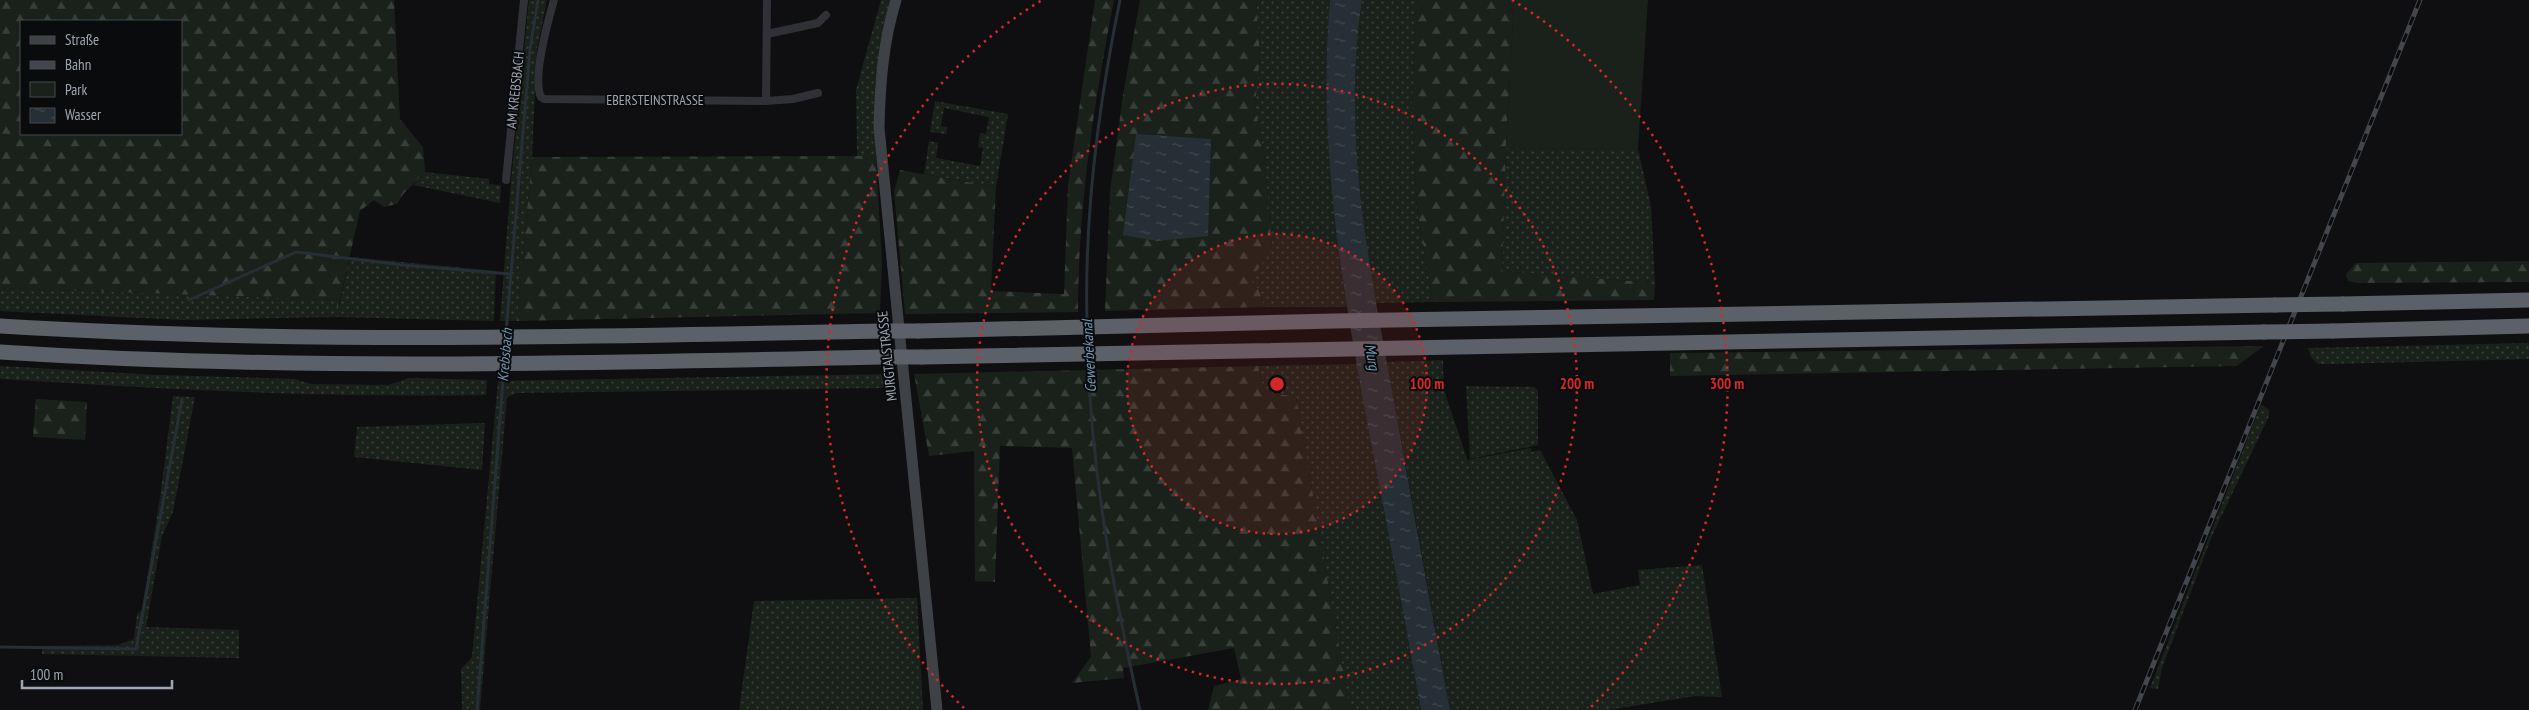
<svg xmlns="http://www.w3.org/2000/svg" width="2529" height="710" viewBox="0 0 2529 710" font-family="'PT Sans Narrow',sans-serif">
<defs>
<pattern id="green-dots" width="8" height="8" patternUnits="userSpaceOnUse" patternTransform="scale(1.25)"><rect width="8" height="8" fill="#1a211a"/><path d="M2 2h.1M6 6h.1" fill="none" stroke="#383e39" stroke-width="1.8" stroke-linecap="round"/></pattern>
<pattern id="forest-firs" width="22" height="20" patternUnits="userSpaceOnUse" patternTransform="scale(1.25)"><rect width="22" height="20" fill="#1a211a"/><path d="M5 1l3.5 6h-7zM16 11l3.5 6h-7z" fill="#383e39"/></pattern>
<pattern id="water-ripples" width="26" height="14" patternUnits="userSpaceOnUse" patternTransform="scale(1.25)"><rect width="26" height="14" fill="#252f35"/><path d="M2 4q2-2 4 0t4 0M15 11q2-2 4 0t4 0" fill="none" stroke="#414a50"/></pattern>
</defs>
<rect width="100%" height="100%" fill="#0f0f11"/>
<g fill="url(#green-dots)">
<polygon points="529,0 547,0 537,49 532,157 517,321 500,321 511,181"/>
<polygon points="881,0 891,0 875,85 876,156 857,156 856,90"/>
<path d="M 1256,0 L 1330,0 C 1320,104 1332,204 1347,307 L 1264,307 L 1259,290 L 1250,280 L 1272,249 L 1264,153 L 1255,106 L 1260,56 Z"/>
<path d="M 1362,0 L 1418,0 L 1415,17 L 1412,116 L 1417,208 L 1433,302 L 1375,303 C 1359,200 1346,104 1362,0 Z"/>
<polygon points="935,101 1008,114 996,187 924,174 929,141 938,143 936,158 980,166 983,148 978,147 980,133 986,134 989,117 944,108 941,126 947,127 946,134 930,132"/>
<polygon points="1506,148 1638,149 1651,206 1655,283 1502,271"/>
<polygon points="425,172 489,179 489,184 501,185 500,203 413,185"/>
<polygon points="350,257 496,271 494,321 336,317 183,320 0,311 0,288 338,300 338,311"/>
<polygon points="2529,343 2529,359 2336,364 2318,364 2311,357 2308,348"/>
<polygon points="1443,360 1444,390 1468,462 1477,512 1468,460 1531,448 1532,452 1540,450 1577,520 1593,594 1640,585 1638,570 1702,565 1722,697 1695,696 1608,710 1450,710 1387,362"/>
<polygon points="1357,364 1421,710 1350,710 1296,397 1264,391 1258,366"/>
<path d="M 0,366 L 159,375 L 294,379 L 311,384 L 389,385 L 409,378 L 487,380 L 486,395 C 324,398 162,389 0,379 Z"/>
<polygon points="895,374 895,380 883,388 517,393 507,397 480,710 462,710 461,669 472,657 498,381"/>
<polygon points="1466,386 1534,387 1538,391 1538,445 1470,459"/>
<polygon points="173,396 195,397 173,512 162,536 146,627 239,630 239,658 42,654 42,646 118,645 134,639 137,614 142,610 160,498"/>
<polygon points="2261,404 2269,410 2269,416 2212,536 2162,668 2158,689 2150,688"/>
<polygon points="485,423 482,470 354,457 357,427"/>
<polygon points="917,598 923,710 739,710 754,601"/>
</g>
<g fill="url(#forest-firs)" fill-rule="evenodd">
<path d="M 0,0 L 394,0 L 400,119 L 423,147 L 425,172 L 404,193 L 397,204 L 384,207 L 374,200 L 360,211 L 336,317 L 338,300 L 0,288 ZM 21,21 L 181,21 L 181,134 L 21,134 Z"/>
<path d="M 1095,0 L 1114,0 C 1094,103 1078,206 1078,312 L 905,314 L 894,191 L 900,170 L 996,187 L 991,291 L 1064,294 L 1068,185 Z"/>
<polygon points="1140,0 1256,0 1260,56 1255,106 1264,153 1272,250 1250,280 1259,290 1264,307 1105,311 1110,192 1123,95"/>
<polygon points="1418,0 1514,0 1506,148 1502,271 1655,283 1654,300 1433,302 1417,208 1412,116 1415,17"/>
<polygon points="876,156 882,263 880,313 517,321 532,157"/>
<polygon points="2529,261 2529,282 2357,283 2348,281 2346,274 2356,263"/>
<polygon points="2264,346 2237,366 1670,376 1670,353"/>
<polygon points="1258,366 1264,391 1296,397 1350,710 1208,710 1214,686 1241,679 1234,648 1123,668 1124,678 1072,683 1091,657 1072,448 1000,446 995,582 975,581 974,451 929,456 914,374"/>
<polygon points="36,399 87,402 85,440 33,437"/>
</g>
<polygon fill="#1a211a" points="1514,0 1648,0 1638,149 1506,148"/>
<g fill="url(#water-ripples)">
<path d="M 1330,0 L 1362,0 C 1342,133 1368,260 1392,390 C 1411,497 1430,603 1450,710 L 1421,710 C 1403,612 1385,514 1366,416 C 1341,279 1317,140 1330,0 Z"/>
<polygon points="1136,134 1211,139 1208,236 1157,241 1123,235"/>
</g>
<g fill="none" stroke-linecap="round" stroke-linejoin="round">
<g stroke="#252f35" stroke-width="3">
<polyline points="189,300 296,252 403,265 511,274"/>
<path d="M 1087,324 C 1084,215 1098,107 1120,0"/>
<polyline points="506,333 530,49 538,0"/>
<polyline points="1088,333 1088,349"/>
<polyline points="504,358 506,342"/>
<path d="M 1088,358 C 1092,477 1114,594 1140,710"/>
<polyline points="0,647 136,649 182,399"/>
<polyline points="477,710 504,367"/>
</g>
<g stroke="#303136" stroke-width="8">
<path d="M 554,0 C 548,21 532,78 541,97 L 544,99 L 766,101 L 793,99 L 818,93"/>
<polyline points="767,34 818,23 826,15"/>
<polyline points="766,101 767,0"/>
<polyline points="506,180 524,0"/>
</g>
<path stroke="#3e4146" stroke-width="11" d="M 896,0 C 883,42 880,84 879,128 L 937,710"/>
<g stroke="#5c6068" stroke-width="15">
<polyline points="2343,304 2529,300"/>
<path d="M 0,326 C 293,344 586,337 879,331"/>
<polyline points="918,331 1334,321 2275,305"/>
<polyline points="2333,331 2529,326"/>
<path d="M 0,352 C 294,371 589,363 883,357"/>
<polyline points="922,357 2264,332"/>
</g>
<defs>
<polyline id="rail" points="2135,710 2420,0"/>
</defs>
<use href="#rail" stroke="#43464c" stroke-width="5"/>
<use href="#rail" stroke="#0a0b0c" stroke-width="3" stroke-dasharray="9" stroke-linecap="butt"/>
<g stroke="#5c6068" stroke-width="15">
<polyline points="2275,305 2343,304"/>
<polyline points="879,331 918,331"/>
<polyline points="2264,332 2333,331"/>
<polyline points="883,357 922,357"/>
</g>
</g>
<circle cx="1277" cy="384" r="150" fill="#d62828" fill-opacity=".12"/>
<g fill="none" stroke="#d62828" stroke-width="2.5" stroke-dasharray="2.5 5">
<circle cx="1277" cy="384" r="150"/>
<circle cx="1277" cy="384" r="300"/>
<path d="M964 708A450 450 0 0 1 1042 0M1512 0A450 450 0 0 1 1590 708"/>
</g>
<g text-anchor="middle" stroke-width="4" stroke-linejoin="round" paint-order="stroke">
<g font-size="14" fill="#9fa6b3" stroke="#0a0b0c">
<text transform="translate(515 90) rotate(-84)" y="5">AM KREBSBACH</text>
<text x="655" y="105">EBERSTEINSTRASSE</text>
<text transform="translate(887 356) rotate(-96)" y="5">MURGTALSTRASSE</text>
</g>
<g font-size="15" font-style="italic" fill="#7298b3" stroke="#0a0b0c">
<text transform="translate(505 355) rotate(-85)" y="5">Krebsbach</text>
<text transform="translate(1089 356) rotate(-93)" y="5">Gewerbekanal</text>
<text transform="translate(1372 357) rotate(80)" y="5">Murg</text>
</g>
</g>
<circle cx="1277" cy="384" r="8" fill="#d62828" stroke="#0a0b0c" stroke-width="2.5"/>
<g font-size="15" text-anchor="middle" font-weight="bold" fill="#d62828" stroke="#0a0b0c" stroke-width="4" stroke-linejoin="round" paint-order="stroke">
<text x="1427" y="389">100 m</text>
<text x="1577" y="389">200 m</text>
<text x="1727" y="389">300 m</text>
</g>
<rect x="20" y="20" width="162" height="115" fill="#0a0b0c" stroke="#46494f"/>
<rect x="30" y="36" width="25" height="8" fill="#3e4146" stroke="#46494f"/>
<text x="65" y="45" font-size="15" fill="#9fa6b3">Straße</text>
<rect x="30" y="61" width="25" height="8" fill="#43464c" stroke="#46494f"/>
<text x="65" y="70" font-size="15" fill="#9fa6b3">Bahn</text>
<rect x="30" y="82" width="25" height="15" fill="#1a211a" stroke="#46494f"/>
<text x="65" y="95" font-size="15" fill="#9fa6b3">Park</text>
<rect x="30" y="108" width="25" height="15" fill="url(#water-ripples)" stroke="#46494f"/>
<text x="65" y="120" font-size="15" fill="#9fa6b3">Wasser</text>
<path d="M22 680v8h150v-8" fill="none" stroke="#9fa6b3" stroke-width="2.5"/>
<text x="30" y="680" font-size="15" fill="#9fa6b3" stroke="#0a0b0c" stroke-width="4" paint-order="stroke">100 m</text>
</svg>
